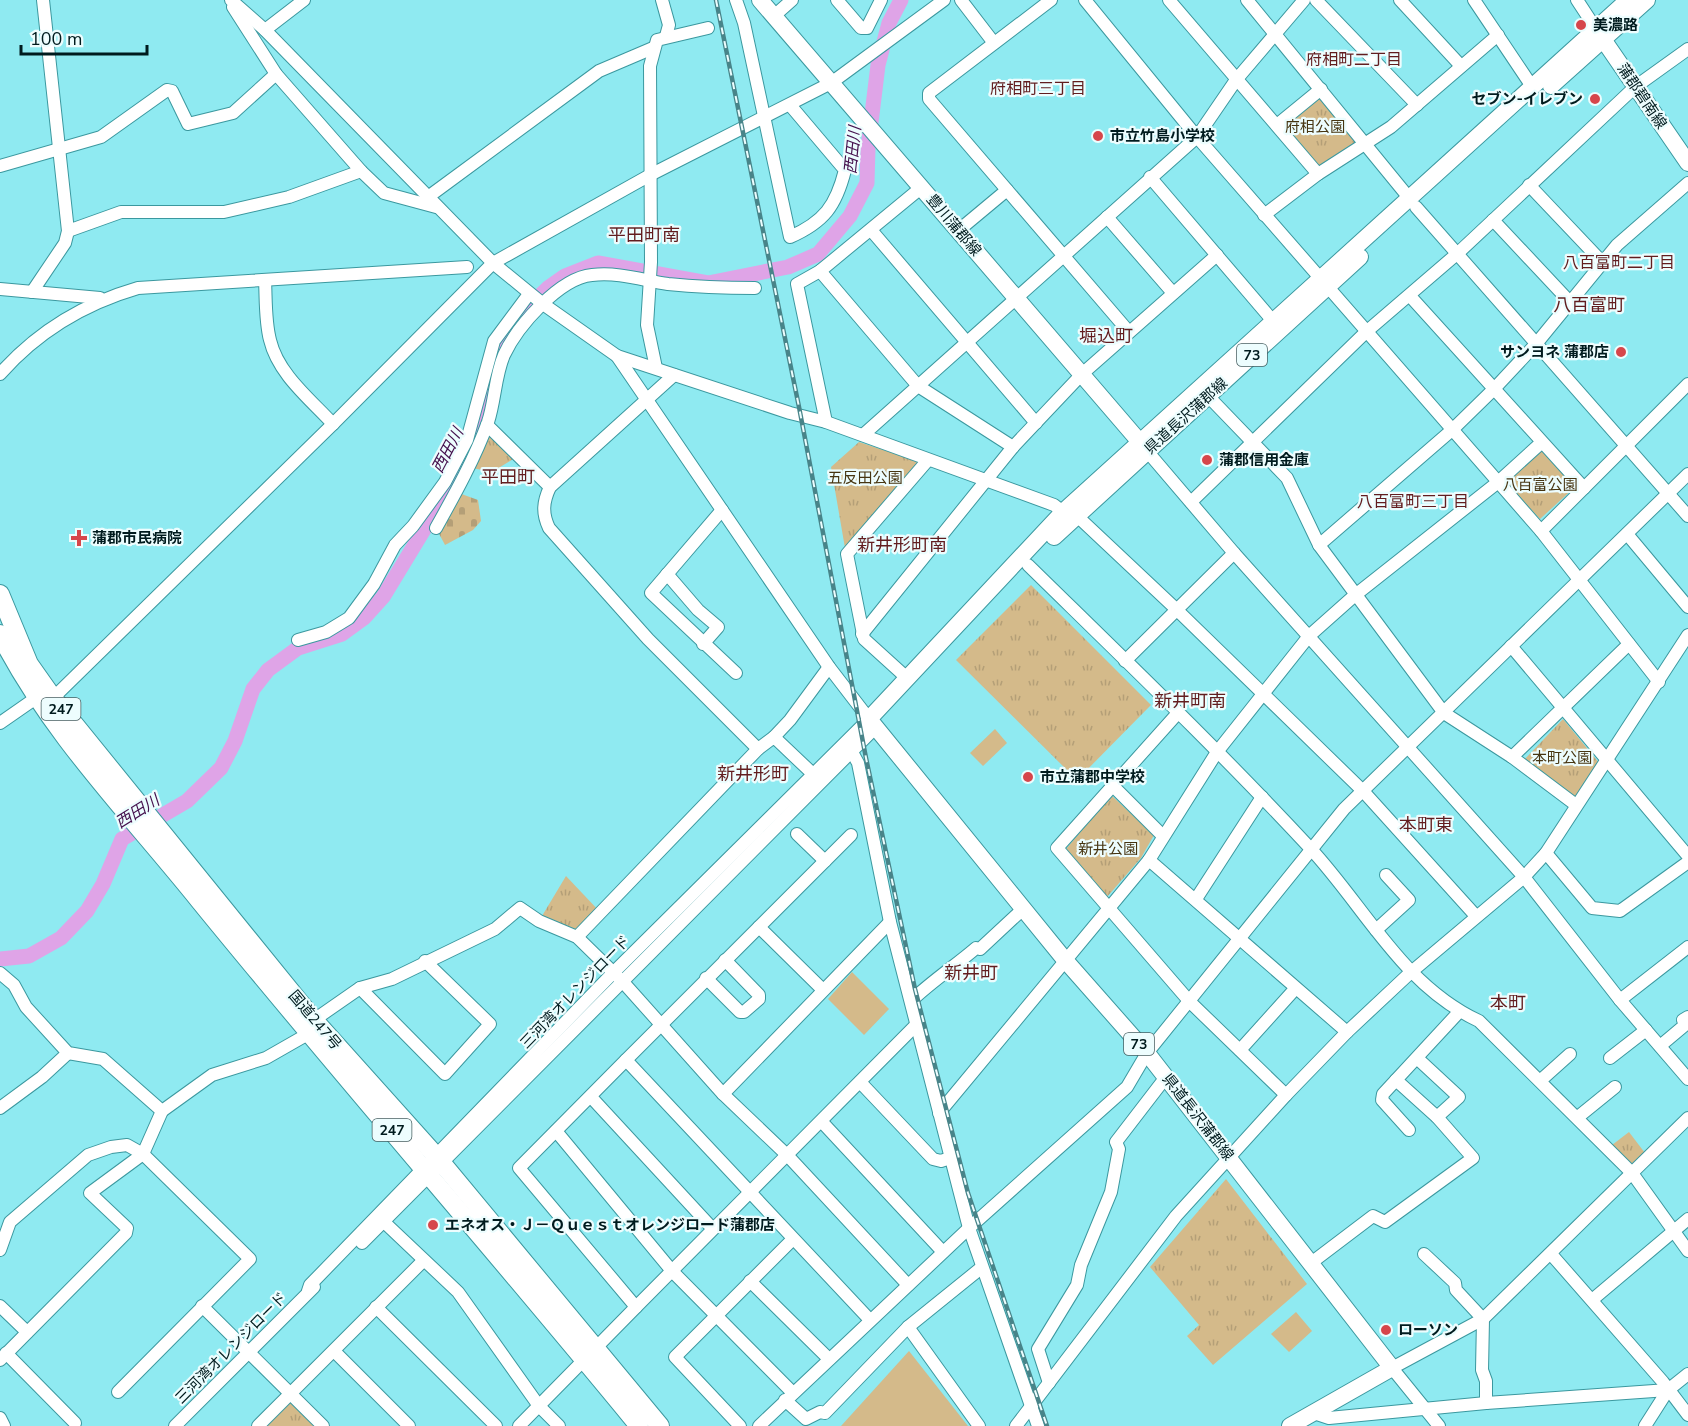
<svg xmlns="http://www.w3.org/2000/svg" width="1688" height="1426" viewBox="0 0 1688 1426" font-family="'Nunito Sans','Noto Sans JP',sans-serif">
<defs>
<pattern id="cemetery-stones" width="16" height="16" patternUnits="userSpaceOnUse" patternTransform="scale(1.5)"><rect width="16" height="16" fill="#d4ba8a"/><path d="M2 7V4a2 2 0 0 1 4 0v3zM10 15v-3a2 2 0 0 1 4 0v3z" fill="#b49f77"/></pattern>
<pattern id="park-tufts" width="24" height="20" patternUnits="userSpaceOnUse" patternTransform="scale(1.5)"><rect width="24" height="20" fill="#d4ba8a"/><path d="M3 7l-1-3M5 7V3M7 7l1-3M15 17l-1-3M17 17v-4M19 17l1-3" fill="none" stroke="#b49f77"/></pattern>
</defs>
<rect width="100%" height="100%" fill="#8feaf1"/>
<polygon fill="url(#cemetery-stones)" points="456,492 478,500 481,521 473,530 445,545 436,528"/>
<g fill="url(#park-tufts)">
<polygon points="1320,97 1355,139 1354,144 1319,166 1282,126"/>
<polygon points="487,425 518,456 492,472 467,467"/>
<polygon points="859,442 917,461 918,466 845,548 831,467"/>
<polygon points="1539,448 1575,487 1540,519 1505,482"/>
<polygon points="1031,585 1151,705 1077,780 956,660"/>
<polygon points="1563,719 1600,764 1577,802 1522,762"/>
<polygon points="1111,795 1154,835 1141,858 1107,897 1066,849"/>
<polygon points="566,876 601,913 577,937 539,921"/>
<polygon points="1629,1132 1645,1153 1632,1166 1612,1145"/>
<polygon points="1226,1179 1307,1284 1213,1365 1187,1336 1199,1325 1150,1267"/>
<polygon points="290,1401 314,1426 266,1426"/>
</g>
<g fill="#d4ba8a">
<polygon points="995,729 1007,743 983,766 970,753"/>
<polygon points="852,972 889,1009 864,1035 828,999"/>
<polygon points="1296,1312 1312,1331 1289,1352 1271,1334"/>
<polygon points="909,1351 968,1426 841,1426"/>
</g>
<g fill="none" stroke-linecap="round" stroke-linejoin="round">
<polyline stroke="#dfa4e7" stroke-width="15" points="0,959 29,956 61,938 87,911 103,884 122,839 187,801 221,768 235,741 253,689 268,670 298,648 342,634 364,618 383,597 445,495 475,439 497,354 524,311 548,288 565,276 598,263 708,283 788,267 818,254 850,216 867,183 868,147 878,65 889,23 901,0"/>
<defs>
<g id="minor">
<polyline points="231,0 265,30 493,263 543,304 617,356 790,413 826,422 1054,505 1063,512"/>
<polyline points="662,0 669,25 666,36"/>
<path d="M 736,0 L 744,23 L 790,237 C 824,222 836,206 845,170 L 790,105"/>
<polyline points="837,0 861,28 867,28 881,0"/>
<polyline points="961,0 994,43"/>
<polyline points="1051,0 929,93 929,99 1129,332"/>
<polyline points="1085,0 1197,137 1541,531 1659,682"/>
<polyline points="1169,0 1318,174"/>
<polyline points="1247,0 1410,199"/>
<polyline points="1316,0 1417,105"/>
<polyline points="1400,0 1461,66"/>
<polyline points="1474,0 1533,88"/>
<polyline points="1577,0 1596,29"/>
<polyline points="233,7 276,74 361,171 384,193 436,207"/>
<polyline points="774,16 792,0"/>
<polyline points="265,30 304,0"/>
<polyline points="1277,125 1321,89"/>
<polyline points="0,166 101,137 167,90 172,91 188,124 233,113 276,74"/>
<polyline points="1150,177 1273,321"/>
<polyline points="1529,185 1602,262"/>
<polyline points="428,197 599,71 653,48"/>
<polyline points="1416,207 1688,516"/>
<polyline points="1264,215 1318,174 1391,127 1498,35"/>
<polyline points="1107,217 1173,293"/>
<polyline points="1493,220 1569,301"/>
<polyline points="871,230 1036,423"/>
<polyline points="959,230 1007,190"/>
<polyline points="68,231 121,212 224,212 289,197 361,171"/>
<polyline points="820,271 918,386 1013,447"/>
<path d="M 265,280 C 266,299 265,321 270,340 C 278,374 310,399 333,424"/>
<polyline points="0,289 100,298"/>
<polyline points="32,292 65,243 68,231 43,0"/>
<polyline points="1410,296 1584,488"/>
<polyline points="656,368 647,325 651,262 650,66 657,40 708,28"/>
<path d="M 0,374 C 38,331 83,304 138,288 L 467,267"/>
<path d="M 674,375 L 550,487 C 543,502 542,513 549,528 L 648,639 L 758,749 L 774,737 L 814,775"/>
<polyline points="1208,396 1287,478 1319,545 1444,713 1512,757 1576,805"/>
<polyline points="826,422 797,284 820,271 922,187"/>
<polyline points="487,425 550,487"/>
<polyline points="863,435 1197,137 1236,80 1304,0"/>
<polyline points="1147,451 1234,553 1524,877 1620,1000 1688,1079"/>
<polyline points="1191,502 1366,332 1458,253 1635,87 1688,49"/>
<polyline points="722,510 651,593 736,673"/>
<polyline points="1076,515 1176,609 1363,791 1475,915"/>
<path d="M 436,528 C 455,494 475,458 488,422 C 495,401 495,376 504,355 C 517,327 559,278 592,275 C 619,272 642,280 668,284 C 697,287 726,288 755,288"/>
<polyline points="1541,531 1688,384"/>
<polyline points="1627,534 1688,607"/>
<polyline points="1319,545 1452,430 1494,389 1536,344 1617,245 1688,183"/>
<path d="M 1028,565 C 1123,658 1219,750 1310,848 C 1365,907 1402,985 1479,1021 L 1632,1173 L 1688,1251"/>
<polyline points="667,574 698,610 718,627 703,644"/>
<polyline points="862,634 1013,447 1082,374 1217,255"/>
<polyline points="298,640 326,632 349,618 374,584 395,545 413,526 445,482 467,440 494,341 529,294"/>
<polyline points="1511,646 1688,856"/>
<polyline points="1125,661 1234,553"/>
<polyline points="907,678 864,639 847,554 928,460"/>
<polyline points="49,702 333,424 493,263 652,174 831,83 944,0"/>
<polyline points="1177,714 1057,848 1190,1002 1286,1095"/>
<polyline points="0,723 36,698"/>
<polyline points="774,737 790,720 829,667"/>
<polyline points="852,752 858,763 890,922 969,1228 1038,1426"/>
<polyline points="1512,757 1629,644"/>
<polyline points="1113,786 1163,836"/>
<polyline points="797,834 825,861"/>
<polyline points="851,835 626,1060 870,1320"/>
<polyline points="1546,853 1592,908 1620,911 1688,862"/>
<polyline points="1149,860 1347,1032"/>
<polyline points="1196,899 1262,797"/>
<polyline points="759,927 823,990"/>
<polyline points="1376,930 1409,900 1386,875"/>
<polyline points="577,937 758,749"/>
<polyline points="0,973 14,985 26,1007 68,1053 103,1059 162,1111 212,1075 266,1058 308,1034"/>
<polyline points="706,978 740,1012 744,1012 759,999 759,995 725,960"/>
<polyline points="360,988 445,1074 490,1024 425,961"/>
<polyline points="1620,1000 1688,947"/>
<path d="M 911,1001 C 932,981 955,966 976,948 L 980,949 L 1023,909"/>
<polyline points="314,1020 360,988 392,979 495,929 520,908 539,921 577,937 623,982 723,1094 788,1156 908,1285"/>
<polyline points="1660,1046 1685,1025 1683,1020 1688,1017"/>
<polyline points="1240,1050 1295,989"/>
<polyline points="1610,1058 1646,1030"/>
<polyline points="1418,1059 1459,1097 1437,1117"/>
<polyline points="1396,1080 1383,1094 1382,1100 1409,1130"/>
<polyline points="1541,1080 1570,1054"/>
<polyline points="860,1082 933,1159 941,1161 950,1158"/>
<polyline points="723,1094 890,922"/>
<polyline points="591,1097 712,1228"/>
<polyline points="0,1108 42,1077 68,1053"/>
<polyline points="939,1113 1149,860 1217,752 1309,636 1354,596 1497,483 1541,443"/>
<polyline points="1578,1117 1615,1087"/>
<polyline points="822,1122 943,1252"/>
<polyline points="556,1131 672,1271 793,1393"/>
<polyline points="384,1222 458,1292 539,1406 559,1426"/>
<polyline points="362,1243 875,728"/>
<polyline points="0,1250 10,1222 88,1155 111,1147 127,1145 143,1154 250,1259 118,1392"/>
<polyline points="1424,1254 1455,1283 1456,1290 1483,1319 1482,1370 1486,1381 1486,1403"/>
<polyline points="1551,1254 1663,1382 1688,1415"/>
<polyline points="1311,1263 1373,1216 1385,1222 1473,1158 1437,1117 1396,1080 1459,1012"/>
<polyline points="750,1281 829,1359"/>
<polyline points="308,1291 310,1285 613,973 869,719 829,667 617,356"/>
<polyline points="1592,1300 1688,1219"/>
<polyline points="0,1306 27,1332"/>
<polyline points="202,1306 323,1426"/>
<polyline points="376,1307 496,1426"/>
<polyline points="636,1307 917,1024"/>
<polyline points="908,1327 979,1426"/>
<polyline points="334,1351 409,1426"/>
<polyline points="6,1353 75,1423"/>
<polyline points="0,1360 126,1233 127,1228 90,1193 143,1154 162,1111"/>
<polyline points="1049,1383 1038,1349 1077,1285 1081,1265 1111,1192 1119,1149 1116,1142 1166,1077"/>
<polyline points="785,1400 806,1419 820,1412 825,1413 908,1327 981,1268"/>
<polyline points="1314,1413 1329,1418 1486,1403 1668,1390"/>
<polyline points="0,1418 4,1426"/>
<polyline points="175,1426 314,1287"/>
<polyline points="258,1426 423,1261"/>
<polyline points="519,1426 636,1307 519,1168 626,1060"/>
<polyline points="740,1426 675,1357 793,1239"/>
<polyline points="759,1426 969,1228 1127,1087 1147,1053 1344,809 1688,474"/>
<polyline points="1016,1426 1176,1216 1286,1095 1347,1032 1410,973 1524,877 1546,853 1688,635"/>
<polyline points="1439,1426 1392,1368 1483,1319 1688,1118"/>
<polyline points="1645,1426 1668,1390 1688,1374"/>
</g>
<g id="major">
<polyline points="760,0 1145,448"/>
<polyline points="1598,32 1688,163"/>
<polyline points="1551,86 1647,0"/>
<polyline points="1054,537 1360,257"/>
<polyline points="1290,1426 1392,1368 1147,1053 1065,960 869,719 1063,512 1628,0"/>
</g>
<g id="highway">
<polyline points="0,594 29,664 53,698 314,1020 436,1156 660,1426"/>
<path d="M 0,634 C 50,733 130,814 199,900 C 343,1077 494,1249 639,1426"/>
</g>
</defs>
<use href="#minor" stroke="#3b989f" stroke-width="14"/>
<use href="#major" stroke="#3b989f" stroke-width="18"/>
<use href="#highway" stroke="#3b989f" stroke-width="20"/>
<use href="#minor" stroke="#fff" stroke-width="12"/>
<use href="#major" stroke="#fff" stroke-width="16"/>
<use href="#highway" stroke="#fff" stroke-width="18"/>
<defs>
<polyline id="rail" points="716,0 799,407 866,758 915,989 968,1193 1047,1426"/>
</defs>
<use href="#rail" stroke="#488489" stroke-width="4.5"/>
<use href="#rail" stroke="#edfdfe" stroke-width="2" stroke-dasharray="7" stroke-linecap="butt"/>
</g>
<g fill="#d6464b" stroke="#edfdfe" stroke-width="2">
<circle cx="1581" cy="25" r="6"/>
<circle cx="1595" cy="99" r="6"/>
<circle cx="1098" cy="136" r="6"/>
<circle cx="1621" cy="352" r="6"/>
<circle cx="1207" cy="460" r="6"/>
<path d="M76 529h6v6h6v6h-6v6h-6v-6h-6v-6h6z"/>
<circle cx="1028" cy="777" r="6"/>
<circle cx="433" cy="1225" r="6"/>
<circle cx="1386" cy="1330" r="6"/>
</g>
<g text-anchor="middle" stroke-width="4.5" stroke-linejoin="round" paint-order="stroke">
<g fill="#edfdfe" stroke="#475f61" stroke-width="1.5">
<rect x="1237" y="344" width="30" height="22" rx="4.5"/>
<rect x="41.5" y="698" width="39" height="22" rx="4.5"/>
<rect x="1124" y="1033" width="30" height="22" rx="4.5"/>
<rect x="372.5" y="1119" width="39" height="22" rx="4.5"/>
</g>
<g font-size="14" font-weight="bold" fill="#001b1e">
<text x="1252" y="360">73</text>
<text x="61" y="714">247</text>
<text x="1139" y="1049">73</text>
<text x="392" y="1135">247</text>
</g>
<g font-size="15" font-weight="bold" fill="#001b1e" stroke="#edfdfe" text-anchor="start">
<text x="1593" y="30">美濃路</text>
<text x="1583" y="104" text-anchor="end">セブン-イレブン</text>
<text x="1110" y="141">市立竹島小学校</text>
<text x="1609" y="357" text-anchor="end">サンヨネ 蒲郡店</text>
<text x="1219" y="465">蒲郡信用金庫</text>
<text x="92" y="543">蒲郡市民病院</text>
<text x="1040" y="782">市立蒲郡中学校</text>
<text x="445" y="1230">エネオス・Ｊ－Ｑｕｅｓｔオレンジロード蒲郡店</text>
<text x="1398" y="1335">ローソン</text>
</g>
<g font-size="15" fill="#001b1e" stroke="#edfdfe">
<text transform="translate(1642 96) rotate(56)" y="5">蒲郡碧南線</text>
<text transform="translate(954 225) rotate(50)" y="5">豊川蒲郡線</text>
<text transform="translate(1186 416) rotate(-42)" y="5">県道長沢蒲郡線</text>
<text transform="translate(575 992) rotate(-46)" y="5">三河湾オレンジロード</text>
<text transform="translate(315 1020) rotate(50)" y="5">国道247号</text>
<text transform="translate(1198 1117) rotate(52)" y="5">県道長沢蒲郡線</text>
<text transform="translate(231 1348) rotate(-45)" y="5">三河湾オレンジロード</text>
</g>
<g font-size="15" fill="#473511" stroke="#edfdfe">
<text x="1315" y="132">府相公園</text>
<text x="865" y="483">五反田公園</text>
<text x="1540" y="490">八百富公園</text>
<text x="1562" y="763">本町公園</text>
<text x="1108" y="854">新井公園</text>
</g>
<g font-size="16" fill="#621d1f" stroke="#edfdfe">
<text x="1354" y="65">府相町二丁目</text>
<text x="1038" y="94">府相町三丁目</text>
<text x="1619" y="268">八百富町二丁目</text>
<text x="1413" y="507">八百富町三丁目</text>
</g>
<g font-size="16" font-style="italic" fill="#440f4c" stroke="#edfdfe">
<text transform="translate(852 150) rotate(-84)" y="6">西田川</text>
<text transform="translate(447 450) rotate(-62)" y="6">西田川</text>
<text transform="translate(137 811) rotate(-32)" y="6">西田川</text>
</g>
<g font-size="18" fill="#621d1f" stroke="#edfdfe">
<text x="644" y="241">平田町南</text>
<text x="1589" y="311">八百富町</text>
<text x="1106" y="342">堀込町</text>
<text x="508" y="483">平田町</text>
<text x="902" y="551">新井形町南</text>
<text x="1190" y="707">新井町南</text>
<text x="753" y="780">新井形町</text>
<text x="1426" y="831">本町東</text>
<text x="971" y="979">新井町</text>
<text x="1508" y="1009">本町</text>
</g>
</g>
<path d="M21 45v9h126v-9" fill="none" stroke="#001b1e" stroke-width="3"/>
<text x="30" y="45" font-size="18" fill="#001b1e" stroke="#edfdfe" stroke-width="4.5" paint-order="stroke">100 m</text>
</svg>
